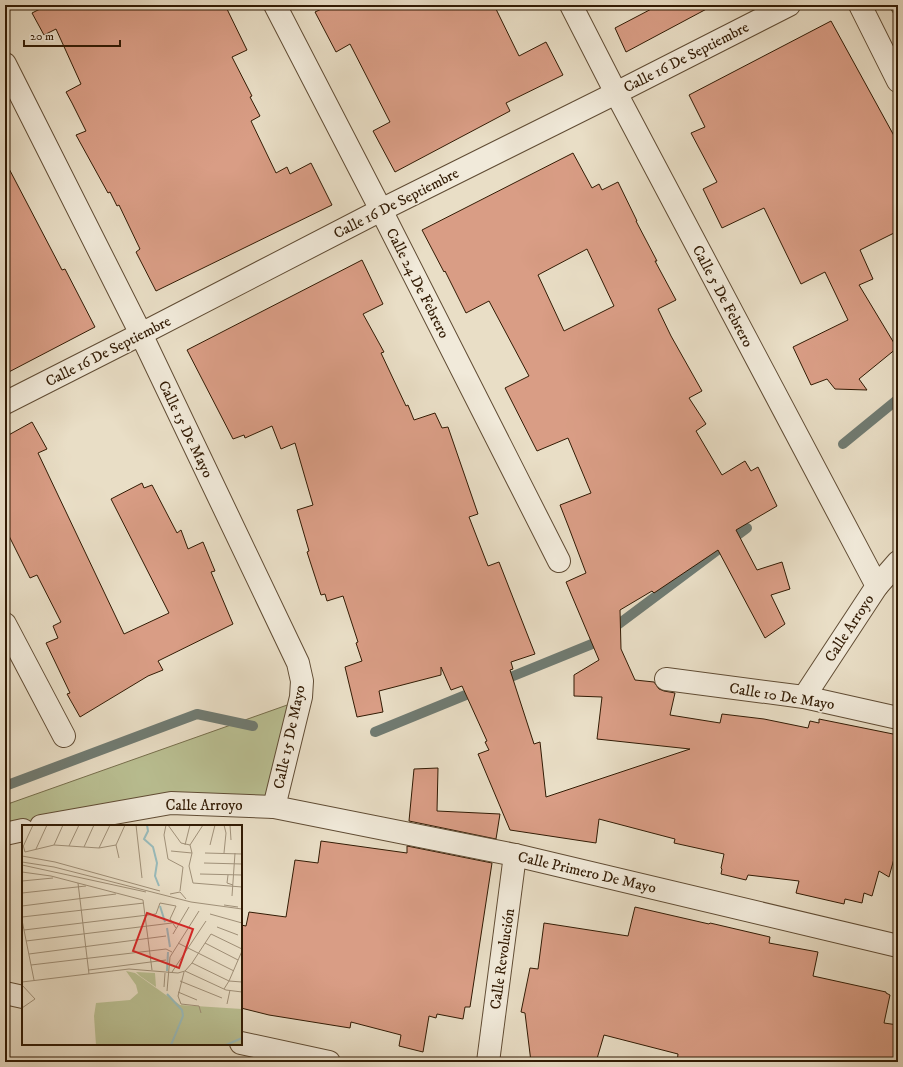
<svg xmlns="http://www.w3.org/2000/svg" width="903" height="1067" viewBox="0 0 903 1067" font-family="'IM FELL DW Pica',serif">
<rect width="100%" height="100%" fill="#e9dec6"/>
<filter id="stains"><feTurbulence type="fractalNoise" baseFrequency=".005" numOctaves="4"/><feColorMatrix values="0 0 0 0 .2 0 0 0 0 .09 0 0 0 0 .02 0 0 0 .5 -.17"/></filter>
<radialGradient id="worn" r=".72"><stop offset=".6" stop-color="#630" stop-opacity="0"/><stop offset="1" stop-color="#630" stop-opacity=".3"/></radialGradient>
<g fill="#bac093" stroke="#766e4c">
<polygon points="888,5 898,5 898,20"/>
<polygon points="307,698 281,800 83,810 5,827 5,805"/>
</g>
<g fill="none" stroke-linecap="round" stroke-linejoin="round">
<g stroke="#707b72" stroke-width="10">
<polyline points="843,444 898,399"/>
<polyline points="501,681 592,644 747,528"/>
<polyline points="375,732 478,690"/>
<polyline points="5,786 197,714 253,726"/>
</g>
</g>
<g fill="#d99d85" stroke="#321b04" fill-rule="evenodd">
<polygon points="46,5 225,5 247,50 232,57 252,96 250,97 260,116 251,121 276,173 287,167 290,174 311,163 332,205 156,291 136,252 140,249 119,205 117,206 110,192 108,193 76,135 86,131 72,103 66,92 81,84 56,29 44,35 32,13 46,6"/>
<polygon points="330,5 494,5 519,56 546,42 563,75 506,103 510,111 395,172 373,131 390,122 350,44 336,52 315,12"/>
<polygon points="659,5 714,5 626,52 615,28"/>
<polygon points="831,21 898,143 898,231 860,250 873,279 859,285 897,348 859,379 867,390 835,389 827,379 811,385 793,347 848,320 825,272 801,284 764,208 722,228 703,189 717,182 691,133 705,127 689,95"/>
<path d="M 573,153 L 592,188 L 599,184 L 602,190 L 618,182 L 637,221 L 636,221 L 657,261 L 655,261 L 676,300 L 658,309 L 671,336 L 702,391 L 689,398 L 706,424 L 696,431 L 722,475 L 745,461 L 751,471 L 758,467 L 777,506 L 736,530 L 757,570 L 782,562 L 790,589 L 771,595 L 785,624 L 765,638 L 718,550 L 654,593 L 652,591 L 620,610 L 621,649 L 635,680 L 654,682 L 659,689 L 664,691 L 675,693 L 670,715 L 720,723 L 722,714 L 764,719 L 808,728 L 810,721 L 819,723 L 819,719 L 898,735 L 898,844 L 889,877 L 879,871 L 872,896 L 864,893 L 862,903 L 845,899 L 844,904 L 796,893 L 799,881 L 748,875 L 746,880 L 721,874 L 722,869 L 721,868 L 724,854 L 674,843 L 675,839 L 599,819 L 596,843 L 510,830 L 478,754 L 489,750 L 485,742 L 487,741 L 462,686 L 451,690 L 441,667 L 441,675 L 379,691 L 383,712 L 357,717 L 345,667 L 362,661 L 356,643 L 358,642 L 343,596 L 327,601 L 325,594 L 321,595 L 307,552 L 309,551 L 297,510 L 313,505 L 295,443 L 281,449 L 272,426 L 245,438 L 244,435 L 233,439 L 187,350 L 362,260 L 383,304 L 363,314 L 384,352 L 381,353 L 406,406 L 408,405 L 414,420 L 435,413 L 442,428 L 448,427 L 478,514 L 469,517 L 488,566 L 499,562 L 535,654 L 511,662 L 513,669 L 510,670 L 534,744 L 540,742 L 546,797 L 690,749 L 597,739 L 602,697 L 574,696 L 574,675 L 599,660 L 566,582 L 586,573 L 569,528 L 560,505 L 591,493 L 568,438 L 537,451 L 505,388 L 529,376 L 489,301 L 466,313 L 445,271 L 444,272 L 422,230 ZM 587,249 L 614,306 L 564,331 L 538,275 Z"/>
<polygon points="5,161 62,270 65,269 95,327 5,374"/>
<polygon points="32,422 47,449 38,453 124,634 169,613 111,499 142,483 144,488 152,485 177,533 181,530 188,549 203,542 215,571 211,572 233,624 158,661 163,670 148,676 80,717 67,694 70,693 46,643 58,638 53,626 61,622 37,575 30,578 5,528 5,437"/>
<polygon points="438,768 437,811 500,814 496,839 409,821 414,769"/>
<polygon points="321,841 407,853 407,846 492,863 470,1007 465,1007 463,1019 437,1014 436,1018 429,1016 423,1052 399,1046 401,1035 351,1022 350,1028 269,1015 241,1008 241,925 246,926 249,912 286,917 295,860 318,863"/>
<polygon points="635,907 709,924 710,923 770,937 769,943 818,952 813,976 886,992 886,993 890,995 884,1023 898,1025 898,1062 677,1062 678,1054 604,1035 596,1062 531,1062 525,1013 521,1012 530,968 538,969 544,923 628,936"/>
</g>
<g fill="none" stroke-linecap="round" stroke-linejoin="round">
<defs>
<g id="minor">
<polyline points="275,5 381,210 559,561"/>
<polyline points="571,5 616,93 877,586"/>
<polyline points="860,5 898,81"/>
<polyline points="5,64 141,334 298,663 302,681 301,697 274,807"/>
<polyline points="5,403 141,334 381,210 616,93 789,5"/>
<polyline points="5,624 64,736"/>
<polyline points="666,679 804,697 898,718"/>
<polyline points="804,697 877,586 898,562"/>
<polyline points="41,826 171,803 274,807 515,855 898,946"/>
<polyline points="5,834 23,830"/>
<polyline points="5,993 23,997"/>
<polyline points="241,1043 329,1062"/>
<polyline points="488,1062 515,855"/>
</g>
</defs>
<use href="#minor" stroke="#604c34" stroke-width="24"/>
<use href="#minor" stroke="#f1eada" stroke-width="22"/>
</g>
<g text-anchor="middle" stroke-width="3.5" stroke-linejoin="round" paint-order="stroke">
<g font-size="15" fill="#321b04" stroke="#f1eada">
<text transform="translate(686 57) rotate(-27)" y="5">Calle 16 De Septiembre</text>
<text transform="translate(396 203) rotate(-27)" y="5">Calle 16 De Septiembre</text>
<text transform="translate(418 283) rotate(63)" y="5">Calle 24 De Febrero</text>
<text transform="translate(723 296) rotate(62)" y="5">Calle 5 De Febrero</text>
<text transform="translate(108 351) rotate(-27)" y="5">Calle 16 De Septiembre</text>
<text transform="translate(186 429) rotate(64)" y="5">Calle 15 De Mayo</text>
<text transform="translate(849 628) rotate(-57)" y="5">Calle Arroyo</text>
<text transform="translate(782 696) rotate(9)" y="5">Calle 10 De Mayo</text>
<text transform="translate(289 737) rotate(-78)" y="5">Calle 15 De Mayo</text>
<text x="204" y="810">Calle Arroyo</text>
<text transform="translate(587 872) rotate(13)" y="5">Calle Primero De Mayo</text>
<text transform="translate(502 959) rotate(-82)" y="5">Calle Revolución</text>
</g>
</g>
<g transform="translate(22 825)">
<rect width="220" height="220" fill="#e9dec6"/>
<path d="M 104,146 L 113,148 L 158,180 L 220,184 L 220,220 L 74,220 L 72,191 L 74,178 L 108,175 L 116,168 L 114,160 ZM 114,147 L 133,148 L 134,162 L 118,151 Z" fill="#bac093"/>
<path fill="none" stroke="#9bb" stroke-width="2" d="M 125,0 L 126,6 L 122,14 L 131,22 L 135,38 L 133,51 L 137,61M 138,81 L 143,97M 145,103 L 148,122M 145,146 L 146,127M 145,169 L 160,185 L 161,191 L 149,220M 204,220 L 220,213"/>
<path fill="none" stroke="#a09078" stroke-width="1" d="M 114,0 L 120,53M 144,0 L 142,10 L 146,34 L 161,42 L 158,66M 146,0 L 159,18 L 168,20M 202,0 L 204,8 L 202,28M 208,0 L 209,15M 1,20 L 3,27 L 32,20 L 77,23 L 94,20M 32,20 L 41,0M 94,20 L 103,0M 94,20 L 97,33M 163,20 L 168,0M 168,20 L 170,28 L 167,41 L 171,58 L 220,62M 168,20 L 181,0M 188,20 L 193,0M 47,21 L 57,0M 62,22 L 72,0M 77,23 L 88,0M 0,24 L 11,0M 14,24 L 25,0M 149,26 L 170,28M 183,28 L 220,29M 0,31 L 33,37 L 138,66M 0,37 L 32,42 L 169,77 L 220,84M 182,38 L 220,39M 0,40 L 124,67M 0,47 L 29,51 L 121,75 L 130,145M 178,49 L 220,50M 206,50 L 205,58 L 211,60M 0,56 L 31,53M 56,58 L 67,149M 0,68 L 64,61M 148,69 L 158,67 L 164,74M 210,71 L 213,28M 202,80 L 216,82M 0,81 L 94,69M 188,89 L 220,98M 0,92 L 122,78M 0,95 L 12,155M 195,102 L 216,110M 2,105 L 134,89 L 138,78 L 154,81 L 148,94 L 154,103M 151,109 L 167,82M 4,116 L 150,98M 156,118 L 212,146M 183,118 L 216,135M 7,129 L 144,111M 170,138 L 189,109 L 220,124M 9,140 L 144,124 L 150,127M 67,145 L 144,135M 163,146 L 204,165 L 220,167M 150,147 L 184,96M 162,147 L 156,171 L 159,179 L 177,181 L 179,188M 158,156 L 200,173M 0,157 L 107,144 L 156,148 L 163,146 L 170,138 L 207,156 L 220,126M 0,160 L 13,174 L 0,183M 142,162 L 143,148M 202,164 L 207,156 L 220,157M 145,166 L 148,132 L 177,86M 156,167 L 175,175M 205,179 L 208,165"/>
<path fill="#d62828" fill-opacity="0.15" stroke="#d62828" stroke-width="2" d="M 125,88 L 171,104 L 157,143 L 111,126 Z"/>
<rect width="220" height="220" fill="none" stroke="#321b04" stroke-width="2"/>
</g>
<rect width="903" height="1067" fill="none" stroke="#e9dec6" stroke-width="20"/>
<rect x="6" y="6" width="891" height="1055" fill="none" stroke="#321b04" stroke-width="2"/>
<rect x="10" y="10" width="883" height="1047" fill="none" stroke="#321b04"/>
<path d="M24 40v6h96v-6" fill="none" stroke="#321b04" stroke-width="2"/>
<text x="30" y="40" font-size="12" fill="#321b04" stroke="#f1eada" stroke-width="3" paint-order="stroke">20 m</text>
<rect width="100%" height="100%" filter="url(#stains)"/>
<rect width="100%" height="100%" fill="url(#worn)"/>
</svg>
